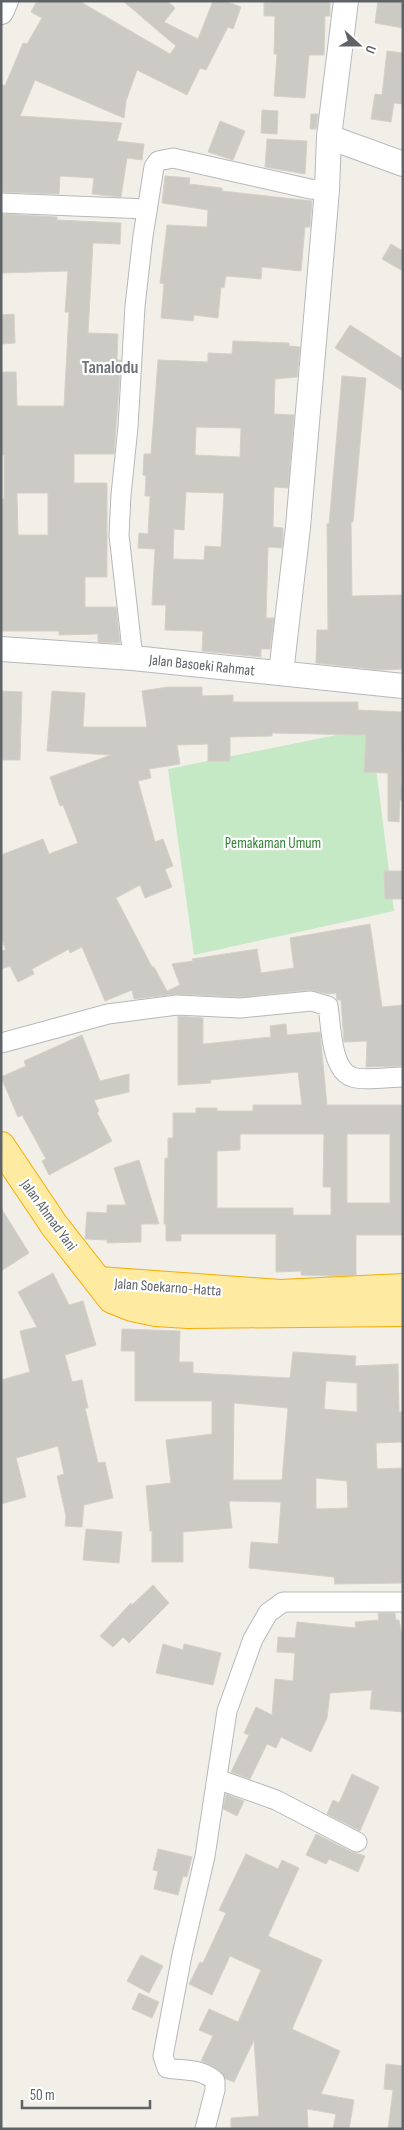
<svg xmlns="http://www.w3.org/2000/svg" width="404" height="2130" viewBox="0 0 404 2130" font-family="'Sofia Sans Condensed',sans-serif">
<rect width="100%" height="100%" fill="#f1efe8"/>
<polygon fill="#c5e8c5" points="371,728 394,911 194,955 168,769"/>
<g fill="#cccac5" stroke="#d6d1c6" fill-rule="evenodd">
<polygon points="37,1 79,1 170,54 176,46 123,1 167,1 175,8 164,22 198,39 213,1 225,1 241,7 233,29 228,27 206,70 200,68 187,95 137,70 126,101 124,118 35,80 20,116 122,123 117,141 144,144 142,160 127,158 121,197 92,194 94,178 60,176 59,194 1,192 1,84 5,86 23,43 27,44 42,18 31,12"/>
<polygon points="264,1 330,1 330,16 325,16 324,55 309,55 305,98 274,96 277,54 274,54 275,16 264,16"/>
<polygon points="378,1 403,1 403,28 375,23"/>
<polygon points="387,51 403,53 403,104 394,103 391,122 371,119 375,94 382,95"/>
<polygon points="262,110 278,111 277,134 261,133"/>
<polygon points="311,114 318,114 316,129 310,129"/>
<polygon points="220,121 245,131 233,160 208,152"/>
<polygon points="267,139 307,141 305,174 265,167"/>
<polygon points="165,176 190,178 189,184 222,188 222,191 312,201 310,227 305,227 301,271 262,267 261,279 226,276 224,288 221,287 218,318 194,315 193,321 161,318 164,284 160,283 167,225 207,227 208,210 162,203"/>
<path d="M 1,214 L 57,217 L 57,220 L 121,223 L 120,244 L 93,243 L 88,333 L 118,334 L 117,360 L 121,360 L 114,454 L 74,454 L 74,483 L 107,483 L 107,577 L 85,577 L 85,607 L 116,607 L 120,643 L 98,642 L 98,634 L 59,635 L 59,631 L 1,631 L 1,499 L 4,499 L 4,455 L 1,455 L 1,372 L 16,372 L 17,406 L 64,406 L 69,312 L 65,312 L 68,271 L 1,273 ZM 17,493 L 48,493 L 48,535 L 18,535 Z"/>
<polygon points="391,244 403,251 403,271 382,259"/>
<polygon points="14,314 15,343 1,344 1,315"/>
<polygon points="350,325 403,359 403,391 335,348"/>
<path d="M 233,341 L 289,343 L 289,346 L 300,347 L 297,377 L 275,379 L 274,414 L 294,415 L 288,488 L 274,487 L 273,527 L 283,528 L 283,535 L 282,548 L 268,547 L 266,618 L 274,618 L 270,649 L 261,649 L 261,657 L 202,651 L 203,631 L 165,630 L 166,605 L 152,605 L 155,549 L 138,548 L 139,533 L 148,534 L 150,496 L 145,496 L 146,476 L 143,475 L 144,454 L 151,454 L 158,360 L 208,362 L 208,353 L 232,354 ZM 196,427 L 241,428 L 240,457 L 195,455 ZM 186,492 L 224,493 L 221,547 L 205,546 L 204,560 L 173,559 L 174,529 L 184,530 Z"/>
<polygon points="342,376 366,378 353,522 351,522 352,596 403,595 403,669 380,670 316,663 317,630 328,630 327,524 329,524"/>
<polygon points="168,687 202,687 202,696 233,695 233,702 358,702 358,710 403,712 401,785 403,785 403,800 400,800 399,822 388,821 388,773 364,772 366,735 272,733 272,736 230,737 230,761 208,761 208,744 177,745 180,764 149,769 151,778 138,781 155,842 163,839 173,866 165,869 172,887 145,898 140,885 116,898 152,967 154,967 167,991 180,985 172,964 193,961 192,959 257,949 261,973 294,968 290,938 370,924 382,1007 403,1005 403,1066 366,1067 367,1041 344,1042 341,1000 337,1000 336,993 329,994 310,990 240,997 176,994 134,999 132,990 105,1001 82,947 70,953 69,949 32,969 34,974 18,982 10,966 1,969 1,951 6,950 1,938 1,855 43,839 49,854 78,843 63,805 60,806 50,777 111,755 47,751 52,691 85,693 83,727 147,727 142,691"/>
<polygon points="1,691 22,692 20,760 1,760"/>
<polygon points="384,871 403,871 403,899 385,899"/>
<path d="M 178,1016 L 203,1018 L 203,1044 L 271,1037 L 270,1026 L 286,1024 L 287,1035 L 320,1032 L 327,1105 L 403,1105 L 403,1235 L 356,1235 L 356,1275 L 335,1276 L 301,1275 L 301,1271 L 276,1272 L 276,1234 L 181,1234 L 181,1241 L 166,1241 L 166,1224 L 164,1224 L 165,1158 L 168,1158 L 168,1138 L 173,1138 L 173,1113 L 196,1113 L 196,1108 L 217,1108 L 217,1111 L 253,1111 L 253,1105 L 302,1105 L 298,1072 L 210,1080 L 211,1083 L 178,1085 ZM 240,1134 L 324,1134 L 323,1187 L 331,1187 L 331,1215 L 293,1215 L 293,1208 L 217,1208 L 217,1151 L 240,1150 ZM 347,1134 L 390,1134 L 390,1203 L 347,1203 Z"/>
<polygon points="82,1035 100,1081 129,1074 129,1092 94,1100 99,1111 97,1113 112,1141 49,1175 42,1161 46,1159 22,1115 18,1117 1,1077 26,1066 24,1061"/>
<polygon points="139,1160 159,1224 141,1224 141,1242 107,1243 107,1240 85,1239 87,1212 107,1213 107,1205 126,1205 114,1168"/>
<polygon points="1,1208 29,1253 1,1271"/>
<polygon points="53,1273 69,1305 83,1301 96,1345 65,1355 72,1382 82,1380 88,1408 85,1408 98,1463 105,1462 113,1498 84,1505 82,1527 65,1526 66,1516 57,1476 64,1474 58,1446 16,1458 26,1497 1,1504 1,1380 30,1372 20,1331 37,1327 18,1292"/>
<path d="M 122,1329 L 180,1331 L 179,1362 L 193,1362 L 193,1373 L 290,1378 L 293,1352 L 356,1356 L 355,1366 L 398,1364 L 399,1412 L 403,1412 L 403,1442 L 376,1443 L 377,1469 L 403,1468 L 403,1583 L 335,1584 L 334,1577 L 249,1568 L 251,1542 L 278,1544 L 281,1502 L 229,1501 L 232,1528 L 183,1532 L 183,1562 L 152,1562 L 152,1531 L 150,1531 L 146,1486 L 171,1483 L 166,1440 L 212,1434 L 212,1401 L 135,1401 L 135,1351 L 121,1351 ZM 326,1381 L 357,1383 L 357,1412 L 324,1409 ZM 234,1403 L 288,1408 L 282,1480 L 233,1480 ZM 316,1478 L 347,1481 L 348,1508 L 316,1509 Z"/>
<polygon points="86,1529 122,1532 119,1563 83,1560"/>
<polygon points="153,1585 169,1603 129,1643 123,1637 113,1647 100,1636 131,1603 132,1605"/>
<polygon points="378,1613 395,1613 396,1620 399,1620 403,1641 403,1712 370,1709 372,1690 330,1693 327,1718 311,1752 281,1737 276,1748 267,1744 250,1779 231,1772 249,1735 244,1733 256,1707 272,1715 275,1679 293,1681 295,1653 277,1652 278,1637 295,1638 297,1622 356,1628 355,1622 379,1620"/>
<polygon points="163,1644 183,1650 184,1644 221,1653 213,1685 156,1673"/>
<polygon points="352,1774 379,1787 360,1831 327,1814 333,1800 339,1803"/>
<polygon points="226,1794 244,1801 237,1816 223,1809"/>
<polygon points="316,1834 352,1852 365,1856 358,1872 329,1859 326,1864 306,1855"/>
<polygon points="158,1849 192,1857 187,1877 183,1876 178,1895 154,1889 158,1871 153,1870"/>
<polygon points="246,1854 278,1869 282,1860 299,1868 268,1936 322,1960 292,2029 340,2051 321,2094 354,2100 349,2129 333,2129 336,2114 307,2109 308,2129 231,2129 231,2118 259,2116 254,2040 234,2082 226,2079 215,2067 201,2061 213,2036 199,2030 209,2009 238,2022 261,1970 230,1956 212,1995 189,1984 200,1962 203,1963 226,1913 219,1910"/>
<polygon points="141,1955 163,1966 149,1993 127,1981"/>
<polygon points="139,1993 159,2002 152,2018 132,2009"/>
<polygon points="386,2064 403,2066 403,2129 388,2129 393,2090 384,2089"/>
</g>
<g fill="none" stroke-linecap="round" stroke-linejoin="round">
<defs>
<g id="minor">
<polyline points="1,203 147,209"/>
<polyline points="133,658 119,535 121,495 128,427 135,306 143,236 154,167 158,161 173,158 310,189 327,190"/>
<path d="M 1,1043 L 108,1014 L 177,1005 L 240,1008 L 311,1001 L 328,1006 C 331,1025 331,1070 352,1077 C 363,1081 390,1077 403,1077"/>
<polyline points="217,1779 276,1800 357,1842"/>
<path d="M 205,2129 L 215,2090 L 215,2081 C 202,2068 183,2071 167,2068 L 163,2056 L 182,1955 L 205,1856 L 227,1711 L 253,1639 L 268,1613 L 283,1602 L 403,1602"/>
</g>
<g id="tertiary">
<polyline points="1,12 6,1"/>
<polyline points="329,137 403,164"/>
<polyline points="1,649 133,658 403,686"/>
<polyline points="281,673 298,527 327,190 329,137 346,1"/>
</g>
<g id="trunk">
<polyline points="1,1146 54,1225 112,1299 132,1307 156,1312 188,1314 403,1312"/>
<polyline points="99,1281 280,1294 403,1288"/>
</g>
</defs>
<use href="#minor" stroke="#b5b8bc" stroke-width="21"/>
<use href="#tertiary" stroke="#b5b8bc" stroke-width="26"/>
<use href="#trunk" stroke="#f9ab00" stroke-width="30"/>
<use href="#minor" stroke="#fff" stroke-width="19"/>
<use href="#tertiary" stroke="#fff" stroke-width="24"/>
<use href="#trunk" stroke="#feeaa1" stroke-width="28"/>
</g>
<g text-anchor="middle" stroke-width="4.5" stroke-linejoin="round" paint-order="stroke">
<g font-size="15" fill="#5f6368" stroke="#fff">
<text transform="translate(202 665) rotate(6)" y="5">Jalan Basoeki Rahmat</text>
<text transform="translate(49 1215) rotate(54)" y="5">Jalan Ahmad Yani</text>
<text transform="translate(168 1287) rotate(4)" y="5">Jalan Soekarno-Hatta</text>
</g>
<g font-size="15" fill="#348238" stroke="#fff">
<text x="273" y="848">Pemakaman Umum</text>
</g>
<g font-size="18" font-weight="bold" fill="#70757a" stroke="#fff">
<text x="110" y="373">Tanalodu</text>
</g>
</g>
<rect width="404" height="2130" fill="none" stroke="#5f6368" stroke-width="5"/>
<g transform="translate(359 45) rotate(111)" stroke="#ffffff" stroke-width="4" paint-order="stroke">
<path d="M0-4L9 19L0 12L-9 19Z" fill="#5f6368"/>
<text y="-8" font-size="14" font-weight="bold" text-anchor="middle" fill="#5f6368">U</text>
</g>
<path d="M22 2100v8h128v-8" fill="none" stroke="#5f6368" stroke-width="2.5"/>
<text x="30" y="2100" font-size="15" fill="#5f6368" stroke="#ffffff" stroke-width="4" paint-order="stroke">50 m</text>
</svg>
